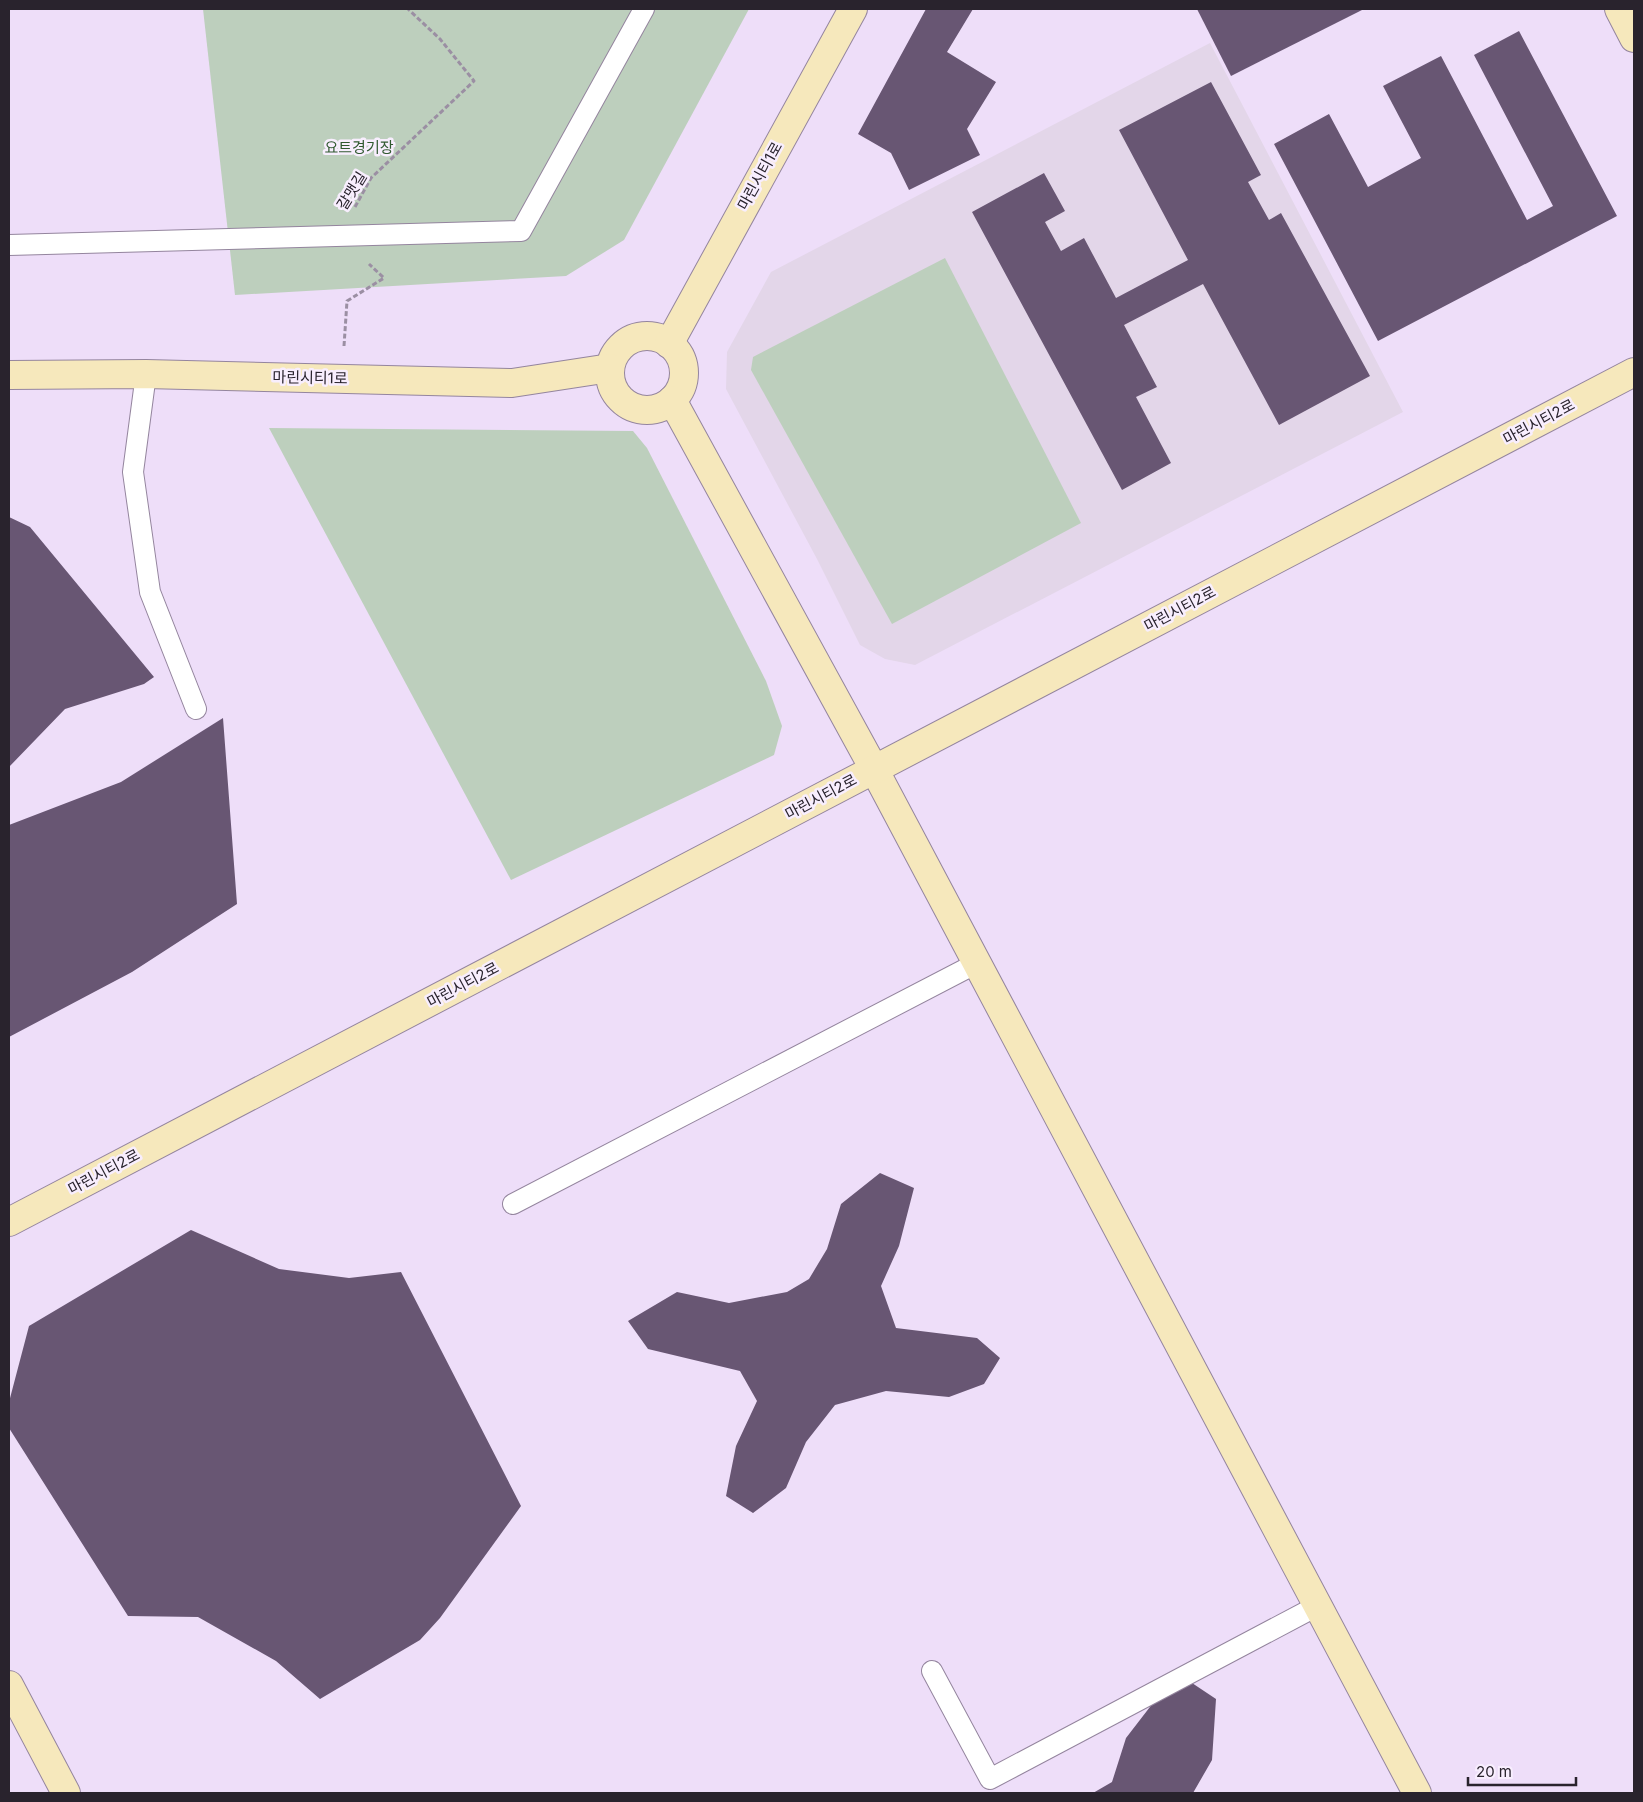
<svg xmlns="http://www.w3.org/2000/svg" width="1643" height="1802" viewBox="0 0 1643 1802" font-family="Inter,'Noto Sans KR',sans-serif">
<rect width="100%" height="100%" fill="#eedef9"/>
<polygon fill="#e3d6e9" points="1210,43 1403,412 915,665 885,659 860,645 817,559 726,389 727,352 771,272"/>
<g fill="#bdcfbd">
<polygon points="203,9 749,9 624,240 566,276 235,295"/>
<polygon points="945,258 1081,523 892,624 751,370 753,357"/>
<polygon points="269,428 633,431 647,448 766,681 782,726 774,755 511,880"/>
</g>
<g fill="#685673">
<polygon points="926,9 973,9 947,52 996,82 967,129 980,155 909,190 891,153 858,134"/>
<polygon points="1197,9 1364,9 1231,76"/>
<polygon points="1519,31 1617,216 1378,341 1274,144 1329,114 1368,187 1421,158 1383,86 1441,56 1527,220 1553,206 1474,55"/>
<polygon points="1211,82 1261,175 1248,182 1269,220 1281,213 1370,376 1279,425 1203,284 1124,325 1157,387 1136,397 1171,463 1122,490 972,212 1044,173 1065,211 1045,222 1061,251 1084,238 1116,298 1188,260 1119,130"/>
<polygon points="9,517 30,527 154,677 144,684 65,709 9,767"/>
<polygon points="223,718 237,904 132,972 9,1037 9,825 121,782"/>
<polygon points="880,1173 914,1188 899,1246 881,1286 896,1328 977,1338 1000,1358 984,1384 949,1397 886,1391 835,1405 806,1442 786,1488 753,1513 726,1496 736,1446 757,1401 740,1371 648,1349 628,1321 677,1292 729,1303 787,1292 809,1279 827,1249 841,1204"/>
<polygon points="191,1230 279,1269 349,1278 401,1272 521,1506 440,1618 420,1640 320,1699 276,1661 198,1617 128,1616 9,1428 9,1402 29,1326"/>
<polygon points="1192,1683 1216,1699 1212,1760 1193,1793 1093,1793 1112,1782 1126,1738 1153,1703"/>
</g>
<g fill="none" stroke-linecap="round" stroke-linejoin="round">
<defs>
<g id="lane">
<polyline points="9,245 521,231 644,9"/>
<polyline points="146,374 133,472 150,592 196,709"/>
<polyline points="513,1204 977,963"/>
<polyline points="932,1671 990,1779 1317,1606"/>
</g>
<g id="secondary">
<polyline points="1619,9 1634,38"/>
<circle cx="647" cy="373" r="37"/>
<polyline points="669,344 853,9"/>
<polyline points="9,375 146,374 512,383 610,368"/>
<polyline points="672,400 874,769 1417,1793"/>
<polyline points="9,1222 1634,372"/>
<polyline points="9,1685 66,1793"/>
</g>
</defs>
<use href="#lane" stroke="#94859e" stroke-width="22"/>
<use href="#secondary" stroke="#94859e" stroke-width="30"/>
<g stroke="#9b8fa3" stroke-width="3" stroke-dasharray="5 2.5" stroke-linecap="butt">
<polyline points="355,207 371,178 474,81 440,39 408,9"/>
<polyline points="344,346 347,301 384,278 369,264"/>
</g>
<use href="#lane" stroke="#fff" stroke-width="20"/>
<use href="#secondary" stroke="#f6e8bc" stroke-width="28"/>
</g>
<g text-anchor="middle" stroke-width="5" stroke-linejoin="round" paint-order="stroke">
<g font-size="15" fill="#315a31" stroke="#f8eefe">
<text x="359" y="153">요트경기장</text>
</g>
<g font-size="15" fill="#29232d" stroke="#f8eefe">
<text transform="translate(760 176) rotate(-61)" y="5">마린시티1로</text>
<text transform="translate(352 191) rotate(-58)" y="5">갈맷길</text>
<text transform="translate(310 378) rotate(1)" y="5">마린시티1로</text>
<text transform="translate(1539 422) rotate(-28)" y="5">마린시티2로</text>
<text transform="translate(1180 609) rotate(-28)" y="5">마린시티2로</text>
<text transform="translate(821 797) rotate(-28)" y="5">마린시티2로</text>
<text transform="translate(463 985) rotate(-28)" y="5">마린시티2로</text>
<text transform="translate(104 1172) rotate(-28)" y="5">마린시티2로</text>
</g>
</g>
<rect width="1643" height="1802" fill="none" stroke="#29232d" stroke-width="20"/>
<path d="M1468 1777v8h108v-8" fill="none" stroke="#29232d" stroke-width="2.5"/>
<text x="1476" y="1777" font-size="15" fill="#29232d" stroke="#f8eefe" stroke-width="4" paint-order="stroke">20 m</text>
</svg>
